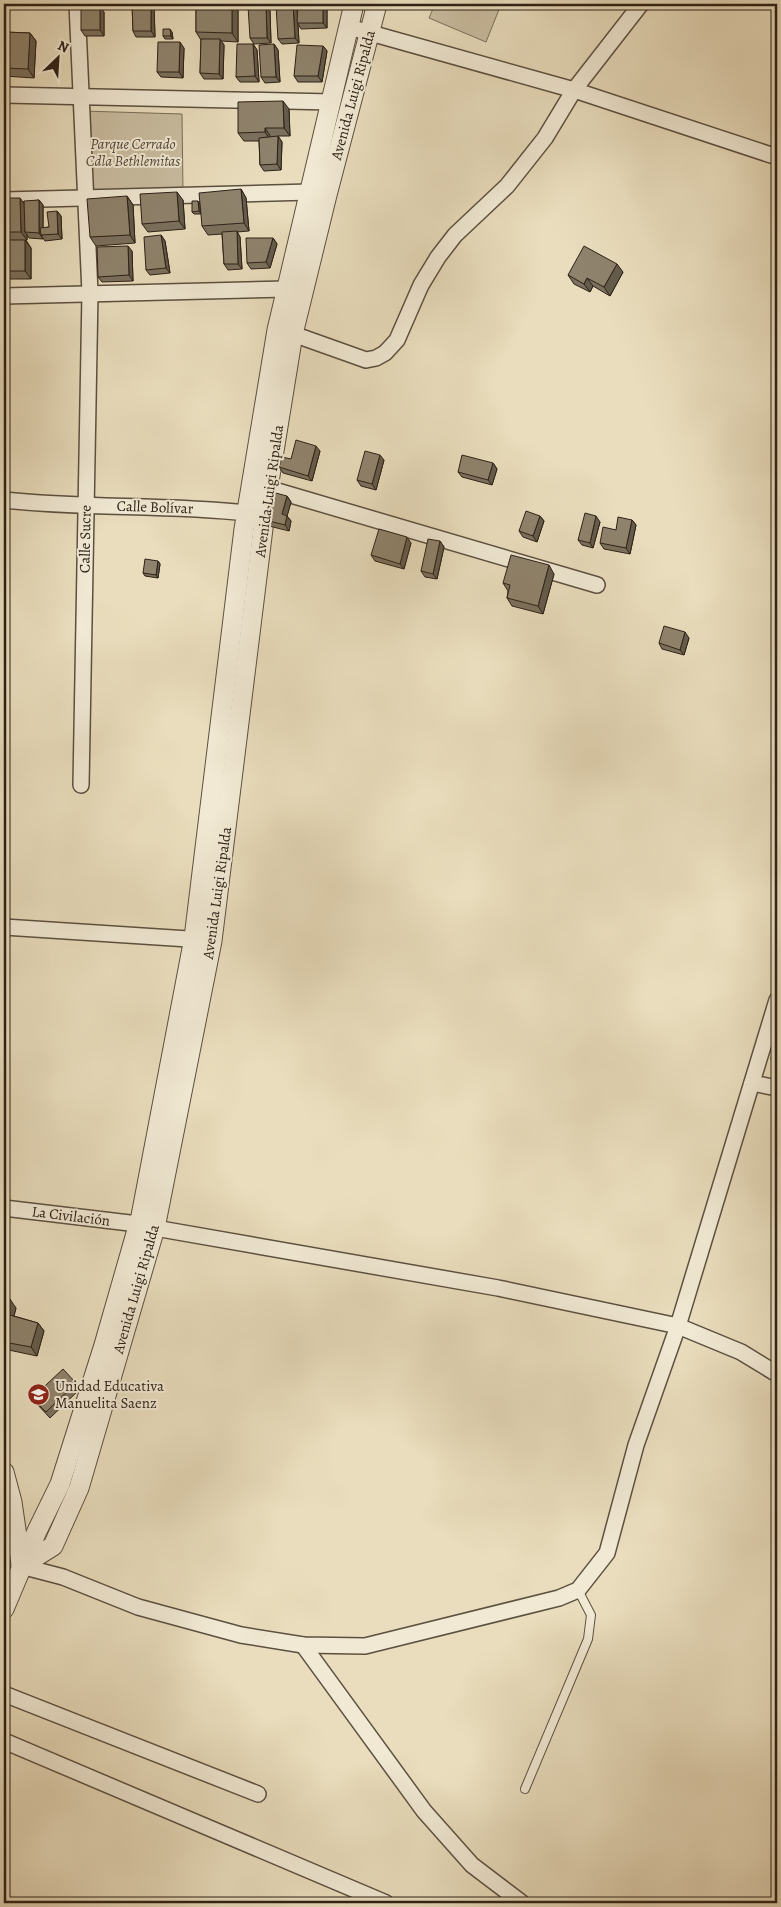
<svg xmlns="http://www.w3.org/2000/svg" width="781" height="1907" viewBox="0 0 781 1907" font-family="Alegreya,serif">
<rect width="100%" height="100%" fill="#e9ddbd"/>
<filter id="stains"><feTurbulence type="fractalNoise" baseFrequency=".004" numOctaves="4"/><feColorMatrix values="0 0 0 0 .2 0 0 0 0 .09 0 0 0 0 .02 0 0 0 .5 -.17"/></filter>
<radialGradient id="worn" r=".72"><stop offset=".6" stop-color="#630" stop-opacity="0"/><stop offset="1" stop-color="#630" stop-opacity=".3"/></radialGradient>
<g fill="#c9bda1" stroke="#7b6f5c">
<polygon points="435,4 491,4 500,7 486,42 429,18"/>
<polygon points="82,111 182,114 183,191 85,194"/>
</g>
<g fill="none" stroke-linecap="round" stroke-linejoin="round">
<defs>
<polyline id="service" points="525,1789 588,1639 591,1615 578,1590"/>
<g id="minor">
<polyline points="77,4 90,293 81,785"/>
<polyline points="349,27 574,90 777,157"/>
<polyline points="4,95 332,102"/>
<polyline points="4,200 310,192"/>
<polyline points="4,296 287,289 297,291"/>
<polyline points="293,334 366,360 376,358 385,353 397,340 421,285 438,257 455,235 507,186 545,138 574,90 641,4"/>
<polyline points="257,485 597,585"/>
<path d="M 4,500 C 84,509 166,504 247,513"/>
<polyline points="4,927 204,940"/>
<polyline points="752,1083 777,1088"/>
<polyline points="4,1208 138,1224"/>
<polyline points="155,1228 498,1288 678,1326 741,1352 777,1374"/>
<polyline points="21,1566 63,1577 138,1607 241,1635 303,1645 365,1646 559,1598 578,1590 607,1553 636,1445 678,1326 777,1000"/>
<polyline points="303,1645 424,1811 472,1865 522,1903"/>
<polyline points="4,1694 258,1794"/>
<polyline points="4,1741 386,1903"/>
</g>
<g id="tertiary">
<polyline points="4,1472 12,1502 21,1564"/>
<polyline points="21,1566 53,1546 79,1488 155,1228 212,941 268,488 293,334 327,195 377,4"/>
<polyline points="4,1609 37,1531 60,1484 104,1345 141,1216 194,938 244,529 277,330 354,4"/>
</g>
</defs>
<use href="#service" stroke="#5c5040" stroke-width="10"/>
<use href="#minor" stroke="#5c5040" stroke-width="18"/>
<use href="#tertiary" stroke="#5c5040" stroke-width="21"/>
<use href="#service" stroke="#f1e9d4" stroke-width="8"/>
<use href="#minor" stroke="#f1e9d4" stroke-width="15"/>
<use href="#tertiary" stroke="#f1e9d4" stroke-width="19"/>
</g>
<g fill="#7b715e" stroke="#2d2117">
<polygon points="132,4 153,4 154,6 155,37 136,37 133,31"/>
<polygon points="196,4 235,4 238,7 238,42 221,41 224,45 223,79 204,79 200,73 201,40 196,32"/>
<polygon points="298,4 323,4 327,9 327,28 301,29 298,24 299,43 282,44 278,39 297,10 298,15"/>
<polygon points="407,4 420,4 418,8"/>
<polygon points="270,11 271,43 254,44 250,38"/>
<polygon points="104,12 104,36 85,36 81,30"/>
<polygon points="4,32 30,33 36,41 34,78 4,76"/>
<polygon points="172,32 173,39 165,39 163,36"/>
<polygon points="253,44 257,50 259,82 240,82 236,77"/>
<polygon points="274,44 278,50 280,82 265,83 261,77"/>
<polygon points="323,46 327,51 322,82 298,82 294,76"/>
<polygon points="184,48 183,78 161,77 157,72"/>
<polygon points="289,109 290,136 278,136 282,142 281,170 264,171 260,165 259,141 244,141 238,133"/>
<polygon points="241,189 246,198 249,231 237,232 240,237 242,269 228,270 224,264 222,234 208,235 202,226"/>
<polygon points="127,196 133,205 135,243 96,246 90,237"/>
<polygon points="4,198 24,202 39,200 43,205 43,228 49,227 57,211 61,216 62,239 45,241 43,238 43,239 29,238 27,235 27,240 26,240 31,248 31,279 4,279"/>
<polygon points="183,200 185,229 148,232 142,224"/>
<polygon points="198,201 200,203 201,214 194,214 192,212"/>
<polygon points="161,235 165,241 170,273 150,275 146,270"/>
<polygon points="273,238 277,244 270,268 251,269 247,263"/>
<polygon points="132,251 133,281 102,282 98,277"/>
<polygon points="623,272 610,296 593,286 590,292 574,284 568,275"/>
<polygon points="320,451 312,481 283,473 279,467"/>
<polygon points="384,460 376,490 361,486 357,480"/>
<polygon points="493,463 497,469 492,485 462,477 458,472"/>
<polygon points="287,496 291,502 287,516 291,521 289,531 269,526 265,520"/>
<polygon points="540,516 544,521 537,542 523,537 519,531"/>
<polygon points="632,520 636,525 630,554 604,549 600,543 616,530"/>
<polygon points="600,522 593,548 582,545 578,540"/>
<polygon points="440,541 444,547 437,579 425,577 421,571"/>
<polygon points="411,543 404,569 375,561 371,555"/>
<polygon points="158,561 160,564 158,578 145,576 143,573"/>
<polygon points="554,574 543,614 512,606 507,598 508,591 503,583"/>
<polygon points="689,638 684,655 662,649 659,643"/>
<polygon points="777,1039 777,1066 775,1065 771,1059"/>
<polygon points="4,1298 16,1308 14,1316 38,1323 44,1331 37,1356 4,1349"/>
<polygon points="76,1383 80,1389 50,1418 36,1403 32,1398"/>
</g>
<g fill="#645c4c" stroke="#2d2117">
<polygon points="151,4 153,4 154,6 155,37 151,31"/>
<polygon points="232,4 235,4 238,7 238,42 232,33"/>
<polygon points="293,4 297,10 299,43 295,38"/>
<polygon points="323,4 327,9 327,28 323,23"/>
<polygon points="415,4 420,4 418,8"/>
<polygon points="266,5 270,11 271,43 267,38"/>
<polygon points="100,6 104,12 104,36 100,30"/>
<polygon points="170,29 172,32 173,39 171,36"/>
<polygon points="30,33 36,41 34,78 28,69"/>
<polygon points="220,39 224,45 223,79 219,74"/>
<polygon points="180,42 184,48 183,78 179,72"/>
<polygon points="253,44 257,50 259,82 255,76"/>
<polygon points="274,44 278,50 280,82 276,77"/>
<polygon points="323,46 327,51 322,82 318,76"/>
<polygon points="283,101 289,109 290,136 284,128"/>
<polygon points="265,128 271,137 271,141 265,132"/>
<polygon points="278,136 282,142 281,170 277,164"/>
<polygon points="241,189 246,198 249,231 244,223"/>
<polygon points="177,192 183,200 185,229 179,221"/>
<polygon points="127,196 133,205 135,243 130,235"/>
<polygon points="20,198 26,206 25,232 27,235 27,240 21,232"/>
<polygon points="39,200 43,205 43,235 41,235 43,239 39,233"/>
<polygon points="198,201 200,203 201,214 199,211"/>
<polygon points="57,211 61,216 62,239 58,234"/>
<polygon points="237,231 240,237 242,269 238,264"/>
<polygon points="161,235 165,241 170,273 166,268"/>
<polygon points="273,238 277,244 270,268 266,262"/>
<polygon points="25,240 31,248 31,279 25,271"/>
<polygon points="128,246 132,251 133,281 129,275"/>
<polygon points="617,264 623,272 610,296 604,287"/>
<polygon points="587,278 593,286 590,292 584,284"/>
<polygon points="316,446 320,451 312,481 308,476"/>
<polygon points="380,455 384,460 376,490 372,484"/>
<polygon points="493,463 497,469 492,485 488,480"/>
<polygon points="287,496 291,502 286,520 282,514"/>
<polygon points="287,516 291,521 289,531 285,525"/>
<polygon points="540,516 544,521 537,542 533,536"/>
<polygon points="596,516 600,522 593,548 590,543"/>
<polygon points="632,520 636,525 630,554 626,548"/>
<polygon points="407,537 411,543 404,569 400,564"/>
<polygon points="440,541 444,547 437,579 433,574"/>
<polygon points="158,561 160,564 158,578 156,575"/>
<polygon points="549,565 554,574 543,614 538,606"/>
<polygon points="685,632 689,638 684,655 680,650"/>
<polygon points="10,1299 16,1308 12,1323 6,1314"/>
<polygon points="38,1323 44,1331 37,1356 31,1347"/>
</g>
<g fill="#8f836d" stroke="#2d2117">
<polygon points="132,4 151,4 151,31 133,31"/>
<polygon points="196,4 232,4 232,33 196,32"/>
<polygon points="293,4 295,38 278,39 276,5"/>
<polygon points="298,4 323,4 323,23 297,23"/>
<polygon points="266,5 267,38 250,38 248,6"/>
<rect x="81" y="6" width="19" height="24"/>
<polygon points="163,29 170,29 171,36 163,36"/>
<polygon points="4,32 30,33 28,69 4,68"/>
<polygon points="201,39 220,39 219,74 200,73"/>
<polygon points="158,42 180,42 179,72 157,72"/>
<polygon points="237,44 253,44 255,76 236,77"/>
<polygon points="274,44 276,77 261,77 259,45"/>
<polygon points="297,45 323,46 318,76 294,76"/>
<polygon points="283,101 284,128 265,128 265,132 238,133 238,102"/>
<polygon points="278,136 277,164 260,165 259,138"/>
<polygon points="241,189 244,223 202,226 199,193"/>
<polygon points="177,192 179,221 142,224 140,194"/>
<polygon points="127,196 130,235 90,237 87,199"/>
<polygon points="4,198 20,198 21,232 4,232"/>
<polygon points="39,200 39,233 25,232 24,201"/>
<polygon points="192,201 198,201 199,211 192,212"/>
<polygon points="57,211 58,234 41,235 40,228 49,227 47,212"/>
<polygon points="237,231 238,264 224,264 222,232"/>
<polygon points="161,235 166,268 146,270 144,237"/>
<polygon points="246,238 273,238 266,262 247,263"/>
<rect x="4" y="240" width="21" height="31"/>
<polygon points="128,246 129,275 98,277 97,247"/>
<polygon points="584,246 617,264 604,287 587,278 584,284 568,275"/>
<polygon points="296,440 316,446 308,476 279,467 282,457 291,459"/>
<polygon points="365,451 380,455 372,484 357,480"/>
<polygon points="462,455 493,463 488,480 458,472"/>
<polygon points="272,492 287,496 282,514 287,516 285,525 265,520"/>
<polygon points="526,511 540,516 533,536 519,531"/>
<polygon points="585,513 596,516 590,543 578,540"/>
<polygon points="618,517 632,520 626,548 600,543 603,527 616,530"/>
<polygon points="379,529 407,537 400,564 371,555"/>
<polygon points="428,539 440,541 433,574 421,571"/>
<polygon points="511,555 549,565 538,606 507,598 510,585 503,583"/>
<polygon points="145,559 158,561 156,575 143,573"/>
<polygon points="664,626 685,632 680,650 659,643"/>
<polygon points="776,1039 777,1039 777,1061 771,1059"/>
<polygon points="4,1298 10,1299 6,1314 38,1323 31,1347 4,1342"/>
<polygon points="63,1369 76,1383 46,1412 32,1398"/>
</g>
<defs>
<symbol id="school-disc" viewBox="-11 -11 22 22"><circle r="9.5" fill="#8f2418" stroke="#f1e9d4"/><path d="M0-5L7-2L0 1L-7-2ZM-4 1L0 2.5L4 1V4Q0 6-4 4Z" fill="#fff"/></symbol>
</defs>
<g fill-rule="evenodd">
<use href="#school-disc" x="26" y="1382" width="25" height="25"/>
</g>
<g text-anchor="middle" stroke-width="4" stroke-linejoin="round" paint-order="stroke">
<g font-size="15" fill="#2d2117" stroke="#f1e9d4">
<text transform="translate(353 95) rotate(-75)" y="5">Avenida Luigi Ripalda</text>
<text transform="translate(269 491) rotate(-82)" y="5">Avenida Luigi Ripalda</text>
<text transform="translate(155 507) rotate(2)" y="5">Calle Bolívar</text>
<text transform="translate(85 539) rotate(-89)" y="5">Calle Sucre</text>
<text transform="translate(217 893) rotate(-82)" y="5">Avenida Luigi Ripalda</text>
<text transform="translate(71 1216) rotate(7)" y="5">La Civilación</text>
<text transform="translate(136 1289) rotate(-74)" y="5">Avenida Luigi Ripalda</text>
</g>
<g font-size="15" font-style="italic" fill="#54483a" stroke="#f1e9d4">
<text x="133" y="149">Parque Cerrado<tspan x="133" dy="17">Cdla Bethlemitas</tspan></text>
</g>
<g font-size="15" fill="#2d2117" stroke="#f1e9d4" text-anchor="start">
<text x="55" y="1391">Unidad Educativa<tspan x="55" dy="17">Manuelita Saenz</tspan></text>
</g>
</g>
<rect width="781" height="1907" fill="none" stroke="#e9ddbd" stroke-width="20"/>
<rect x="5" y="5" width="771" height="1897" fill="none" stroke="#2d2117" stroke-width="2.5"/>
<rect x="10" y="10" width="761" height="1887" fill="none" stroke="#2d2117"/>
<g transform="translate(58 58) rotate(25)" stroke="#f1e9d4" stroke-width="4" paint-order="stroke">
<path d="M0-4L9 19L0 12L-9 19Z" fill="#2d2117"/>
<text y="-8" font-size="14" font-weight="bold" text-anchor="middle" fill="#2d2117">N</text>
</g>
<rect width="100%" height="100%" filter="url(#stains)"/>
<rect width="100%" height="100%" fill="url(#worn)"/>
</svg>
